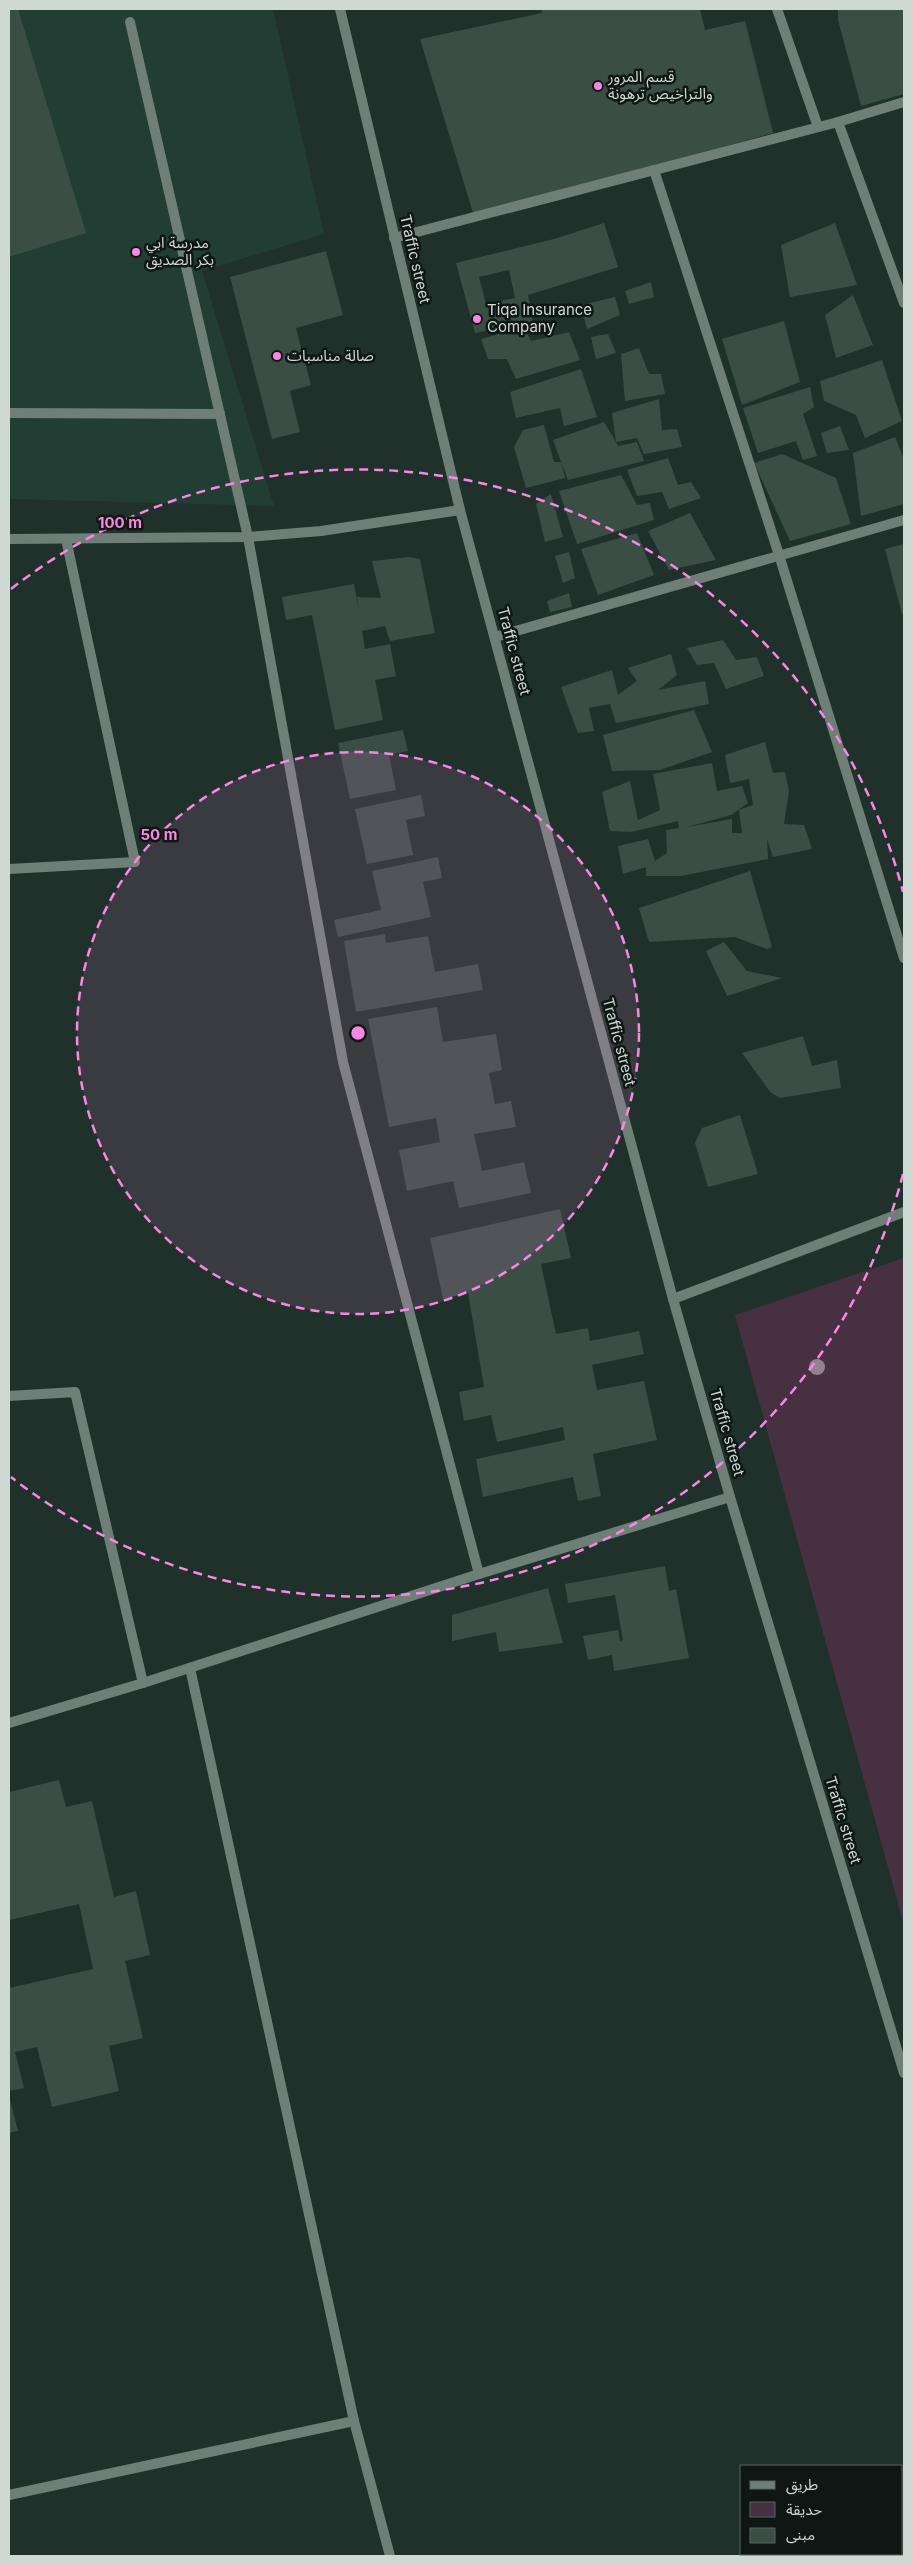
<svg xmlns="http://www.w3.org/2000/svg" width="913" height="2565" viewBox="0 0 913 2565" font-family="Inter,'Noto Sans Arabic',sans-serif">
<rect width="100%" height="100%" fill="#1f312a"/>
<polygon fill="#223d33" points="9,9 273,9 324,234 202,271 274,506 9,499"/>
<polygon fill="#463041" points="904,1258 904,1925 735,1315"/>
<g fill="#3a4e46" fill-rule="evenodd">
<polygon points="9,9 18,9 86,233 9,257"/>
<polygon points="541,9 700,9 705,30 745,21 773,133 474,216 420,39 542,13"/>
<polygon points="838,9 904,9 904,94 861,106 838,20"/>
<path d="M 604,223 L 618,267 L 528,295 L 533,322 L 475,333 L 456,263 L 554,239 ZM 509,270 L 515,298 L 486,304 L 479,277 Z"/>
<polygon points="835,223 857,285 790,297 781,245"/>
<polygon points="326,251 343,315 296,328 311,385 290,391 300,432 272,439 230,277"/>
<polygon points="651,282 654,297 629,304 625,291"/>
<polygon points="853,295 873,345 836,358 825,315"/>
<polygon points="615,297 620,315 587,329 581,305"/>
<polygon points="784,321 800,382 742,405 722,339"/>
<polygon points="523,327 531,341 569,332 580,360 516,379 507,359 488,359 481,339"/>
<polygon points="608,334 616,353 596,359 591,337"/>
<polygon points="639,348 649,374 661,374 665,394 625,401 621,354"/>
<polygon points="882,360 902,421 865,438 856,415 824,401 820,381"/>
<polygon points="581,369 597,417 564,426 560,408 516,418 510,392"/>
<polygon points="810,387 814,407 803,414 817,456 803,460 796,441 758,453 743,408"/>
<polygon points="659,399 662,430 677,429 682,447 644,454 637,438 616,442 618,446 637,442 644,461 568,480 561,462 565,478 526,488 514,447 523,430 544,425 554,462 561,462 553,440 604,422 616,442 612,413"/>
<polygon points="840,426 849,450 827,453 821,433"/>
<polygon points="895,437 904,459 904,504 861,516 853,453"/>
<polygon points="782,454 836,478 851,524 790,541 754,463"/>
<polygon points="668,458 678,485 691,482 701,498 669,509 662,492 637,496 627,470"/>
<polygon points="621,475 637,505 650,503 654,520 577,544 559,491"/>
<polygon points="551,494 563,537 545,542 536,504"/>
<polygon points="690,513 716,560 669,570 648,531"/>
<polygon points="637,533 654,575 598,595 581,549"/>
<polygon points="904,544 904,614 902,614 885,549"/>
<polygon points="569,552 575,578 563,583 555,556"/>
<polygon points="409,557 420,559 435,633 390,641 385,626 362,631 365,649 390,644 396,676 375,680 383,720 335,730 312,615 286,620 282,597 354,584 359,612 357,597 381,598 372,561"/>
<polygon points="569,593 572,607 550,612 547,601"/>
<polygon points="723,640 736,660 757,657 764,676 726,689 714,663 697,665 687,648"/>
<polygon points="671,654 677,675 658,690 705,681 709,704 616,723 610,704 589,708 594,731 578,733 561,687 612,670 618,695 637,681 628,668"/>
<polygon points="694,710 712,752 660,770 612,771 603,735"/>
<polygon points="403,730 408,751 389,755 396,790 350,799 338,743"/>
<polygon points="765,742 773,773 785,772 789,791 784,824 804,825 812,849 773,857 767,839 768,859 681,876 646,876 646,867 623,874 618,846 648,839 655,861 667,853 666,830 679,828 678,821 631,832 610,831 602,792 630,781 638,820 660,810 653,774 712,763 717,791 742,786 748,803 731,815 687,827 732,819 732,833 742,833 739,810 753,805 749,779 730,783 725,755"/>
<polygon points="421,795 425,816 406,820 413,855 367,864 355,809"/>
<polygon points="438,857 442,878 423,882 431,917 338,937 334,920 381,910 372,871"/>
<polygon points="750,871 772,947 767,949 735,937 649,942 639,908"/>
<polygon points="385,934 386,943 428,936 435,972 478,964 483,990 356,1012 344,941"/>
<polygon points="724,942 747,971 782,978 727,996 706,951"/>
<polygon points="437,1007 443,1042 496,1034 502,1070 489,1073 495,1104 511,1101 516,1127 474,1134 482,1171 524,1162 531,1193 459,1208 453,1181 407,1191 399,1150 440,1142 436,1118 389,1127 368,1019"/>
<polygon points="803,1036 812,1066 837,1060 841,1088 780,1098 770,1092 742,1053"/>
<polygon points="740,1115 758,1174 708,1187 695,1143 702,1128"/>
<polygon points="560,1209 571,1258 541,1264 556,1334 588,1328 590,1341 639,1331 644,1354 592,1365 597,1390 644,1381 657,1440 593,1454 601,1496 578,1501 573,1477 483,1497 476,1459 565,1440 563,1427 497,1442 491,1415 464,1421 459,1392 484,1387 468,1293 443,1299 430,1238"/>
<polygon points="665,1566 669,1591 676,1589 689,1658 614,1671 612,1655 588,1660 583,1636 618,1630 620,1641 623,1640 615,1595 568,1603 565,1584"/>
<polygon points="548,1588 563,1643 499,1652 496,1632 452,1641 452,1615"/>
<polygon points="59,1780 66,1807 92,1801 114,1897 136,1891 150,1955 125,1961 143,2038 109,2046 119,2091 52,2107 37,2047 15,2052 24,2088 9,2091 9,1988 93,1969 79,1904 9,1920 9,1792"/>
<polygon points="9,2096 18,2131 9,2133"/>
</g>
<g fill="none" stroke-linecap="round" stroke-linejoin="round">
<g stroke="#6f7f78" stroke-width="10">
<polyline points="130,22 248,537"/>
<polyline points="9,413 220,414"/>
</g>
<g stroke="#6f7f78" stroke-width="10">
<polyline points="340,9 460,510 673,1299 730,1497 904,2073"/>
<polyline points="777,9 818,127"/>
<polyline points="838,122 904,303"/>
<polyline points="654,170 779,555 904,958"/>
<polyline points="394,238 838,122 904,102"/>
<polyline points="248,537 343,1062 479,1574"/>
<polyline points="9,539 248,537 321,531 460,510"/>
<polyline points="495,637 904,520"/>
<polyline points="9,869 135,862 66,539"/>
<polyline points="673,1299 904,1212"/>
<polyline points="9,1396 75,1392 143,1683"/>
<polyline points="190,1668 354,2421 390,2556"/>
<polyline points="9,1723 143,1683 479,1574 730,1497"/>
<polyline points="9,2495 354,2421"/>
</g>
</g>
<circle fill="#948092" cx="817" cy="1367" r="8"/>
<circle cx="358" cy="1033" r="281" fill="#fb87e5" fill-opacity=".12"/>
<g fill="none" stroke="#fb87e5" stroke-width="2.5" stroke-dasharray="9 6">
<circle cx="358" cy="1033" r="281"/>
<path d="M903 1174A563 563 0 0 1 11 1477M11 589A563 563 0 0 1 903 892"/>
</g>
<g fill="#fb87e5" stroke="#0f1714" stroke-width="2">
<circle cx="598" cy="86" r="5"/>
<circle cx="136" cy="252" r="5"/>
<circle cx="477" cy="319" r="5"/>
<circle cx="277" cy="356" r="5"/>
</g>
<g text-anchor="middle" stroke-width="5" stroke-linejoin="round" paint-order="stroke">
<g font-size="15" fill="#ced9d4" stroke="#0f1714" text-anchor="start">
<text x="608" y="82">قسم المرور<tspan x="608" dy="17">والتراخيص ترهونة</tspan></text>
<text x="146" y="248">مدرسة ابي<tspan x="146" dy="17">بكر الصديق</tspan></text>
<text x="487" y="315">Tiqa Insurance<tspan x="487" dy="17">Company</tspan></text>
<text x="287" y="361">صالة مناسبات</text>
</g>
<g font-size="15" fill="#ced9d4" stroke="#0f1714">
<text transform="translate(415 259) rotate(77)" y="5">Traffic street</text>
<text transform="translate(514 651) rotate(75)" y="5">Traffic street</text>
<text transform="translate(619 1042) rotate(75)" y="5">Traffic street</text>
<text transform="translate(727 1432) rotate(74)" y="5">Traffic street</text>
<text transform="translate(843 1820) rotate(73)" y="5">Traffic street</text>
</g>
</g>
<circle cx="358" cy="1033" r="8" fill="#fb87e5" stroke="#0f1714" stroke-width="2.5"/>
<g font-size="15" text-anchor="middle" font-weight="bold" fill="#fb87e5" stroke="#0f1714" stroke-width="5" stroke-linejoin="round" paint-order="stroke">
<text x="120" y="528">100 m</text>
<text x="159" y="840">50 m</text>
</g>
<rect width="913" height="2565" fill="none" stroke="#ced9d4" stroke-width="20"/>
<rect x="740" y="2465" width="162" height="90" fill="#0f1714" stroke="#5b6561"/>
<rect x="750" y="2481" width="25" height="8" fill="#6f7f78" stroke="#5b6561"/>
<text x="786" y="2490" font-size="15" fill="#ced9d4">طريق</text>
<rect x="750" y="2502" width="25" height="15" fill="#463041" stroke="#5b6561"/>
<text x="786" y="2515" font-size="15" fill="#ced9d4">حديقة</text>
<rect x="750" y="2528" width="25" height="15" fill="#3a4e46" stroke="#5b6561"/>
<text x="786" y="2540" font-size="15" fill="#ced9d4">مبنى</text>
</svg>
